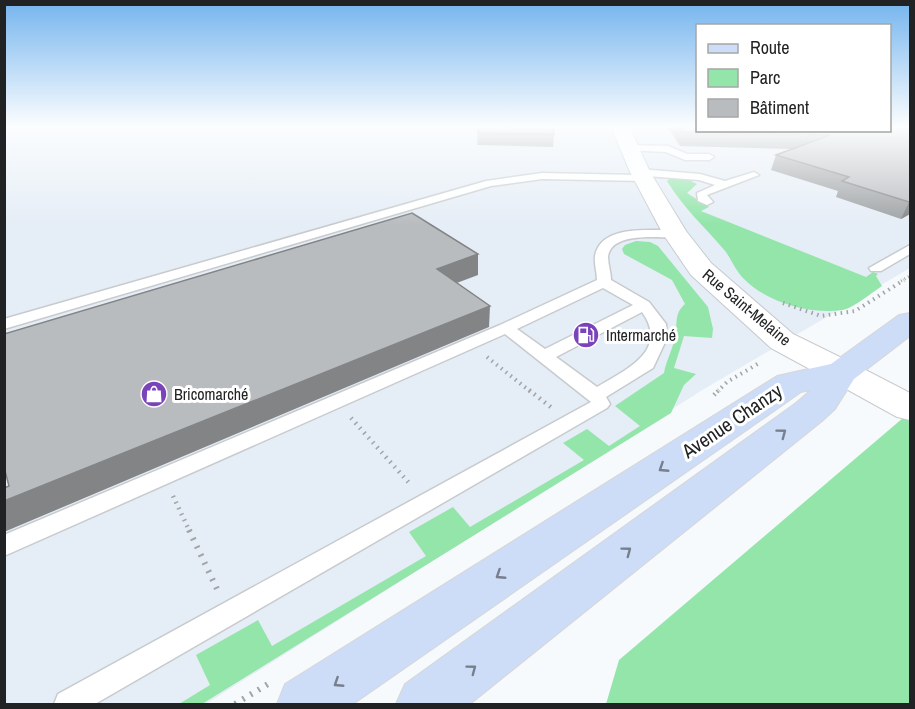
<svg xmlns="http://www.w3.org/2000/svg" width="915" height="709" viewBox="0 0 915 709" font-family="'Archivo Narrow',sans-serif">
<rect width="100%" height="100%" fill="#f7fafd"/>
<polygon fill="#e5edf6" points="4,126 697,126 698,130 890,130 910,126 910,268 704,389 206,704 5,704"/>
<g fill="#93e5aa">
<path d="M 670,178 L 687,179 L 697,184 L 687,193 L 709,207 L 701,211 L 866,277 L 873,272 L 878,274 L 876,276 L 882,286 C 871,293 855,307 843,310 C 812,315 766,302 744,279 C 736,271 732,261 726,252 C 706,228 683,208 667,181 Z"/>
<path d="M 636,241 L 650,242 L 658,246 L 708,307 L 713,329 L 712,338 L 684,336 L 674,368 L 696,374 L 684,385 L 671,413 L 202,704 L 179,704 L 210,685 L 196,655 L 258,620 L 272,646 L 426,556 L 409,532 L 453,507 L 470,527 L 584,460 L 563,443 L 587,429 L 609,446 L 640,426 L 615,406 L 664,373 C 666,360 674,348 675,335 C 678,321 674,314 685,304 L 672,280 L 624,254 L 622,249 L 625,245 Z"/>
<polygon points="910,412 910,704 606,704 619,660"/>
</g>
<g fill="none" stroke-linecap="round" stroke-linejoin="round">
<defs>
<g id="service">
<polygon points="629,145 668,146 687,154 709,154 714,157 709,160 685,160 666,152 626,150 624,148"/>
<polygon points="640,169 700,174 725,181 754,172 759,175 707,195 713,202 707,205 698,201 697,193 715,185 699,180 646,176 648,178 643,181 542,179 491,186 4,329 4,319 486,181 542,173 639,175 635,172"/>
<path d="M 656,230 L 675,230 L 681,234 L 675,238 C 658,237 610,232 608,257 C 608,265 611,272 611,280 L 649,302 L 666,324 L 667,338 L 653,368 L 606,397 L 610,404 L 607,408 L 95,704 L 54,704 L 58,694 L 591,402 L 505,334 L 4,556 L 4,535 L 500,325 L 597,280 C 597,272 594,264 595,256 C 600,229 636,230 656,230 ZM 603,288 L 633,305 L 545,349 L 517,329 ZM 642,312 C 670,351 625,370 597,387 L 556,357 Z"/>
<polygon points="910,245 910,254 881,271 871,271 869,268"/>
</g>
<polygon id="minor" points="842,361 854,364 910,393 910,420 897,417 830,380 825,372 830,364"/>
<polygon id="secondary" points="611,126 629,126 650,172 686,231 711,263 793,334 854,364 859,372 854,380 842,383 830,380 771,348 691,275 663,234 630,172"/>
<polygon id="primary" points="910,313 910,336 854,379 835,409 822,421 470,704 396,704 405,684 796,403 811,390 801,392 353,704 277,704 285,684 777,376 831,364 899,315"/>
</defs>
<use href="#service" stroke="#c8cbce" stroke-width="3"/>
<use href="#minor" stroke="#c8cbce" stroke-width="2"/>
<use href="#secondary" stroke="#c8cbce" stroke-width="2"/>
<use href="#primary" stroke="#d7d7d7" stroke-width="2"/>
<polyline stroke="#a2a4a6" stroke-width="3" stroke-dasharray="1 3" stroke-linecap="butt" points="901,281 910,276"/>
<g stroke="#a2a4a6" stroke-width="4" stroke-dasharray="1.5 4.5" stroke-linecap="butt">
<polyline points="783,303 821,316 855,311 904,280"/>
<polyline points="487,357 531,392"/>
<polyline points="717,392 727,382 761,362"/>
</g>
<g stroke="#a2a4a6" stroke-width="4.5" stroke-dasharray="1.5 5" stroke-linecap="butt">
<polyline points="529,390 552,408"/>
<polyline points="714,395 719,390"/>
<polyline points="351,418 410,484"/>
<polyline points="173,496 190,532"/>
</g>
<g stroke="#a2a4a6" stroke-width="6" stroke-dasharray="2 7" stroke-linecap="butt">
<polyline points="189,530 217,589"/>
<polyline points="235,704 268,684"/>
</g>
<use href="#service" fill="#fff" fill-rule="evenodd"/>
<use href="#minor" fill="#fff" fill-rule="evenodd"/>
<use href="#secondary" fill="#fff" fill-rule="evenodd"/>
<use href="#primary" fill="#cddcf7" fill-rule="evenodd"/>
</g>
<g fill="#9fa2a4">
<polygon points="667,126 910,126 910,214 901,219 836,197 838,191 771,170 776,155 793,149 680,146"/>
<polygon points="478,133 554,134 553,147 477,145"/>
</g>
<g fill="#828486">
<polygon points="4,126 12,126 4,130"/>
<polygon points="910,201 910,214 901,219 909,202"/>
<polygon points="478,254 478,275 438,290 437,269"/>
<polygon points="490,306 489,327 4,532 4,501"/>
</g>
<g fill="#b9bcbf" stroke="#828486" stroke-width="1.5">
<polygon points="478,126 553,126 554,134 478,133"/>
<polygon points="679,126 698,126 698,130 890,130 890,126 910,126 910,201 909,202 842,181 849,177 776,155 830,135 683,132"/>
<polygon points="412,213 478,254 437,269 490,306 4,501 4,488 9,486 4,467 4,334"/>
</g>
<defs><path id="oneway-chevron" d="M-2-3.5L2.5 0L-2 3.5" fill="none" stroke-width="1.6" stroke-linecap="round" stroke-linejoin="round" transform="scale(1.5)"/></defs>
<g stroke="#777f8d">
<use href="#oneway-chevron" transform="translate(782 433) rotate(-37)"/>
<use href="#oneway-chevron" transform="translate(663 468) rotate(147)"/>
<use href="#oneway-chevron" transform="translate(627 551) rotate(-37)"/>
<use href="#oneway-chevron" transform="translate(500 575) rotate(147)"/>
<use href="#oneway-chevron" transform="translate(472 669) rotate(-37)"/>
<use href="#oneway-chevron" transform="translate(338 683) rotate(147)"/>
</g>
<linearGradient id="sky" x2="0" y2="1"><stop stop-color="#74b4ee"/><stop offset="0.56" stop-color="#fbfdfe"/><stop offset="1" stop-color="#fbfdfe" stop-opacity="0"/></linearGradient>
<rect width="915" height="225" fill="url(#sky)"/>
<defs>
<symbol id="fuel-disc" viewBox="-11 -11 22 22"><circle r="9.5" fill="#7a43ba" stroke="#fff"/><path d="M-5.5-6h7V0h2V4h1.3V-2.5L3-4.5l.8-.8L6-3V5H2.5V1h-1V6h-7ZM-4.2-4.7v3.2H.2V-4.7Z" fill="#fff"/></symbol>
<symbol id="shop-disc" viewBox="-11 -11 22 22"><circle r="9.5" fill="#7a43ba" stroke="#fff"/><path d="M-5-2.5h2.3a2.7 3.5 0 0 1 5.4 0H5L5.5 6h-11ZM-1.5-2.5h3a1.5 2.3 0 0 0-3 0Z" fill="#fff"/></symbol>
</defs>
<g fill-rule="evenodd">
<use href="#fuel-disc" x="571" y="320" width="30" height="30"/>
<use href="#shop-disc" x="139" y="379" width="30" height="30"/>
</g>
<g text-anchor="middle" stroke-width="6" stroke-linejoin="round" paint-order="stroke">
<g font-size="16" fill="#212223" stroke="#fff">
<text transform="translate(747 307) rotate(40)" y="6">Rue Saint-Melaine</text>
</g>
<g font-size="16" fill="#212223" stroke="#fff" text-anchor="start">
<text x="606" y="341">Intermarché</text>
<text x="174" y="400">Bricomarché</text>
</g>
<g font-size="20" fill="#212223" stroke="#fff">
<text transform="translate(732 421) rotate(-34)" y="7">Avenue Chanzy</text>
</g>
</g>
<rect width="915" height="709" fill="none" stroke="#212223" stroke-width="12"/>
<rect x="696" y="24" width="195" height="108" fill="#ffffff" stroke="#a6a7a7" stroke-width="1.5"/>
<rect x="708" y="44" width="30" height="9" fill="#cddcf7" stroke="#a6a7a7" stroke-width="1.5"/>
<text x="750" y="54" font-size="18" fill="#212223">Route</text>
<rect x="708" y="69" width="30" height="18" fill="#93e5aa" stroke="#a6a7a7" stroke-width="1.5"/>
<text x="750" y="84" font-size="18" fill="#212223">Parc</text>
<rect x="708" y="99" width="30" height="18" fill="#b9bcbf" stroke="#a6a7a7" stroke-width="1.5"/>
<text x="750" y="114" font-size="18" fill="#212223">Bâtiment</text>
</svg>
